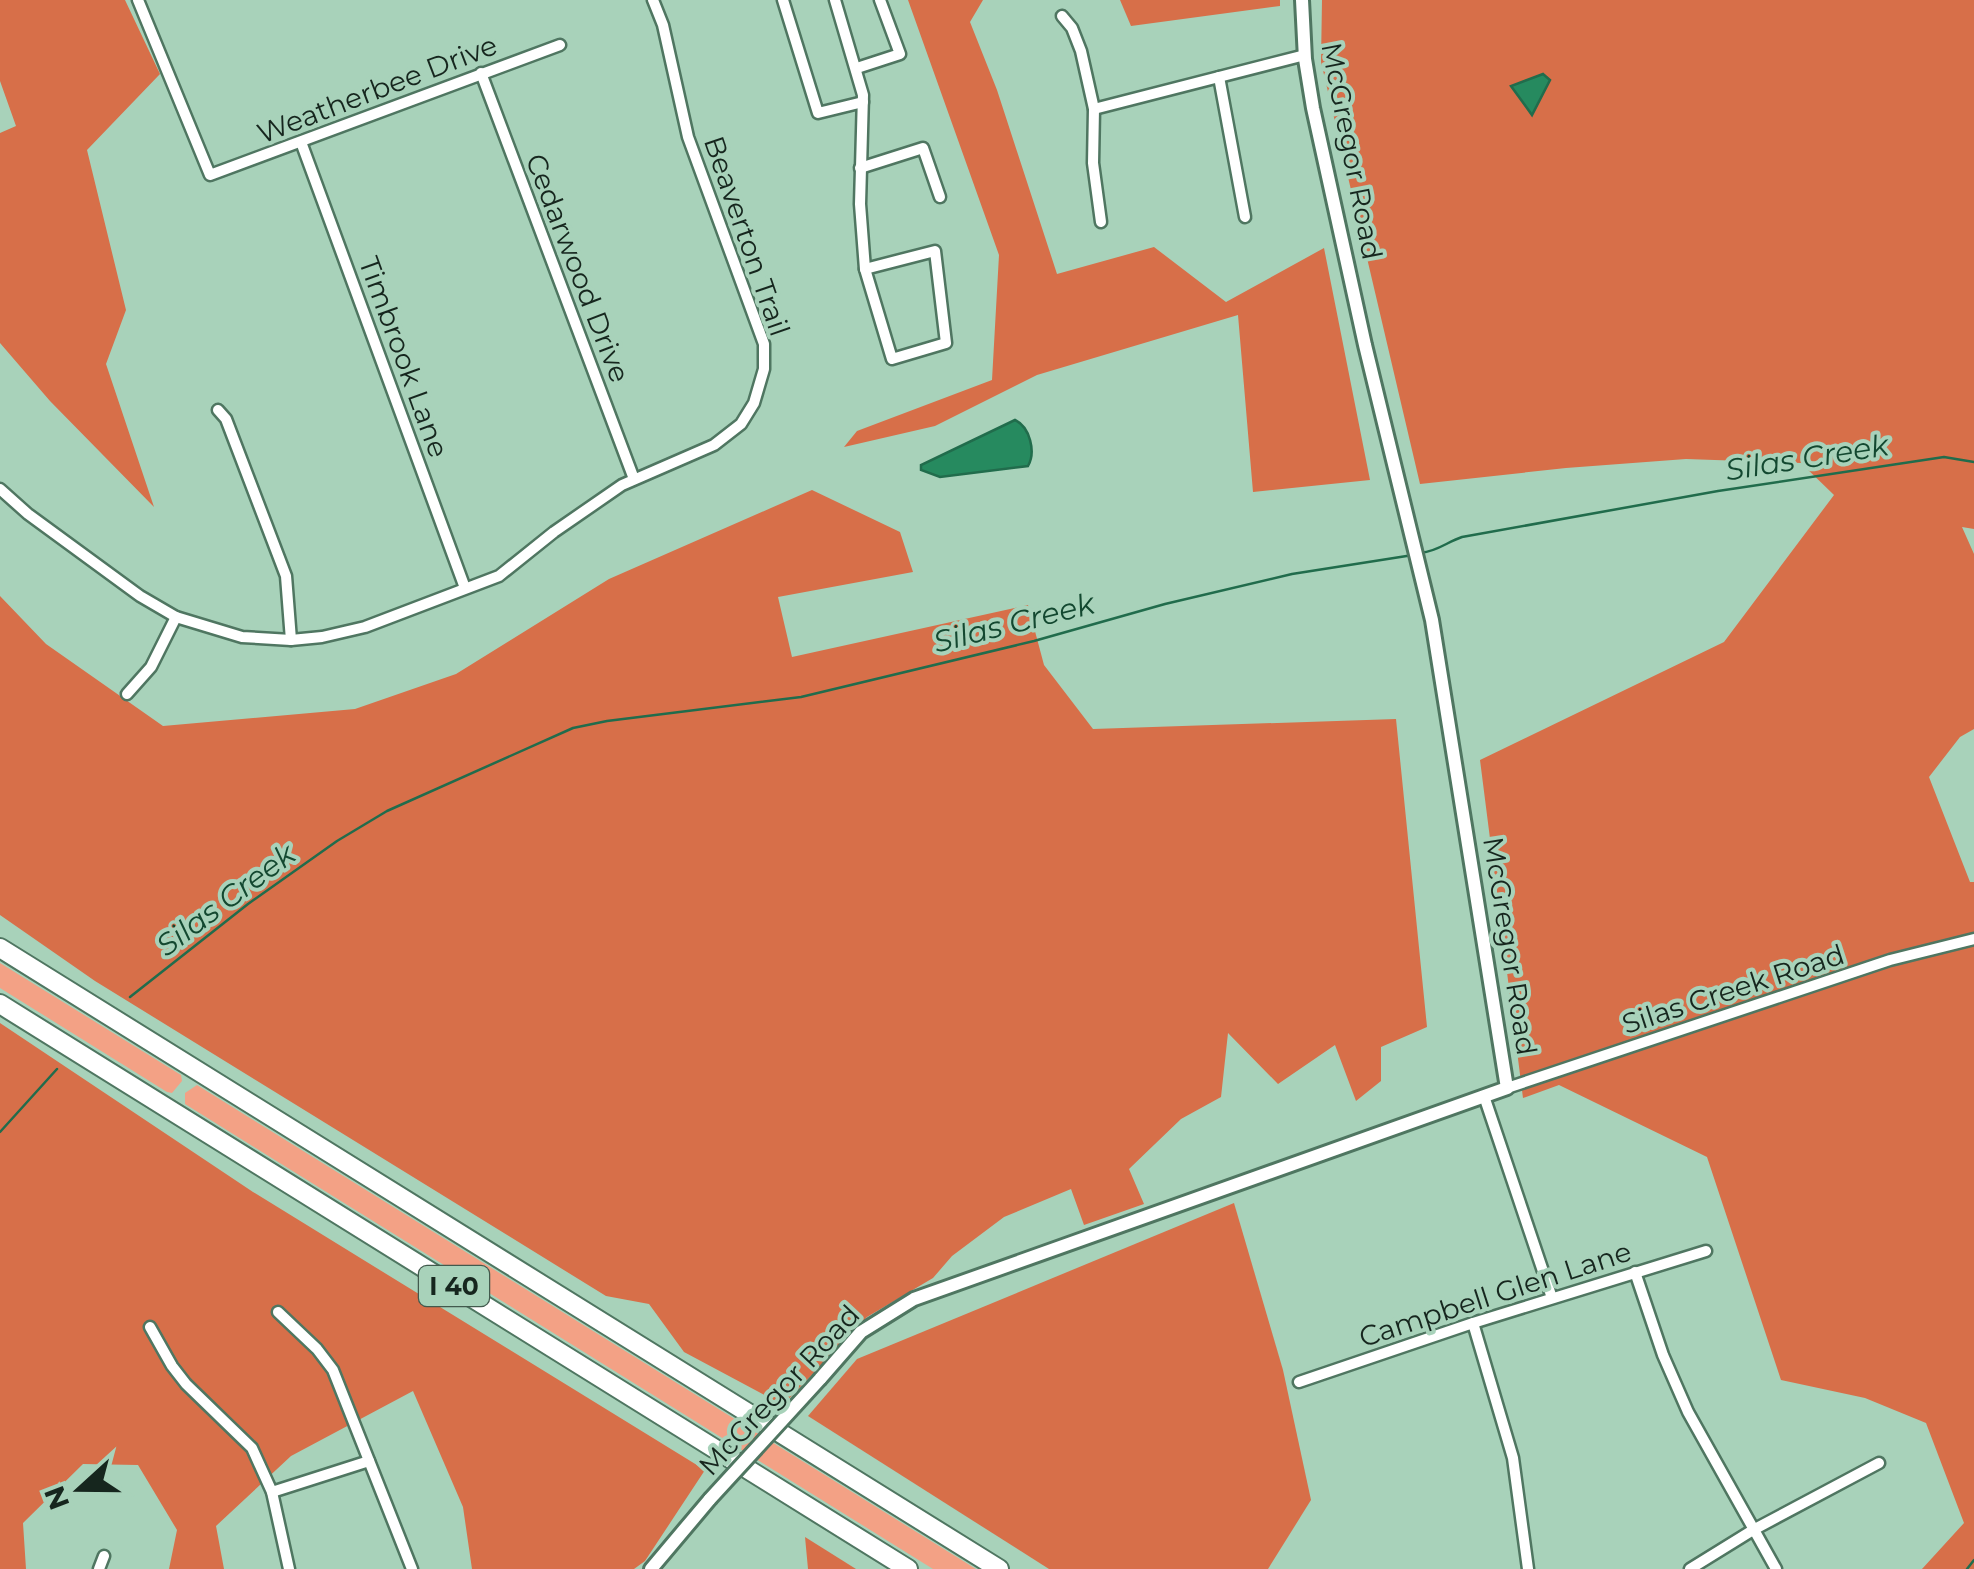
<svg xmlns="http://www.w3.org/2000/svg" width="1974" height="1569" viewBox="0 0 1974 1569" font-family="Montserrat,sans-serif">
<rect width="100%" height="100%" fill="#a8d2ba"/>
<g fill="#f3a185">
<polygon points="0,963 181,1075 182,1081 172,1093 167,1092 0,988"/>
<polygon points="197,1085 976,1569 933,1569 185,1104 185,1093"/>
</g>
<g fill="#d76f49">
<polygon points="0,0 125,0 160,74 87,150 126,310 106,364 154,507 50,401 0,343 0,133 16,126 0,81"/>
<polygon points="908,0 983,0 970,22 997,90 1057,274 1154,247 1226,302 1324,248 1370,480 1253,492 1238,315 1037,375 935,426 844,447 857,431 992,380 999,255"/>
<polygon points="1120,0 1280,0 1280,6 1131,26"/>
<polygon points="1322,0 1974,0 1974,529 1962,527 1974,554 1974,729 1960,737 1929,777 1970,882 1974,882 1974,1569 1922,1569 1964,1523 1926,1423 1865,1398 1781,1380 1707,1157 1559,1085 1523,1098 1480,760 1724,642 1834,495 1801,463 1686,459 1566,468 1420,484 1321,62"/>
<polygon points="812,490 900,532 913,572 778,597 792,657 1028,605 1044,665 1093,729 1396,719 1427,1027 1381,1047 1381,1081 1356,1101 1335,1045 1278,1084 1228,1033 1221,1097 1181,1119 1129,1169 1144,1204 1084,1225 1071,1189 1004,1217 952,1256 933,1278 867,1317 783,1405 684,1352 649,1304 606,1296 95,981 0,915 0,596 46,644 163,726 355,709 456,674 609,579"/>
<polygon points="0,1023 253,1192 705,1470 645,1561 634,1569 472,1569 463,1507 413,1391 291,1456 216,1526 224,1569 169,1569 177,1530 138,1465 83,1464 23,1523 26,1569 0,1569"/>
<polygon points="1234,1203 1283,1370 1311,1500 1268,1569 1049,1569 808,1416 857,1359"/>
<polygon points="805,1537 856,1569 808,1569"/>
</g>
<g fill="#268a5f" stroke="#216c4c" stroke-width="2.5">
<polygon points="1543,74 1550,80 1532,115 1511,86"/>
<path d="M 1015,420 C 1030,427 1036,452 1028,466 L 940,477 L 921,470 L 921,465 Z"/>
</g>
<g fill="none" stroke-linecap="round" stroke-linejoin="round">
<g stroke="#216c4c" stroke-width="2.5">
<path d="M 1421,553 C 1438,551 1447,542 1462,537 L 1718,491 L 1944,457 L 1974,462"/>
<polyline points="130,997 248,904 337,841 387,811 573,728 607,721 801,697 1034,641 1165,604 1292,574 1413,555"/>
<polyline points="0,1132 57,1069"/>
<polyline points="1967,1569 1974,1560"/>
</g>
<defs>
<g id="minor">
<polyline points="138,0 210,175 560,45"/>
<polyline points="783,0 818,113 863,102"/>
<polyline points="835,0 863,95 860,204 865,269"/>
<polyline points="1062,16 1072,28 1081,51 1094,109 1093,163 1101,222"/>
<polyline points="857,68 900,54 880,0"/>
<polyline points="481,73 634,479"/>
<polyline points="1219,77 1245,217"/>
<polyline points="1094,109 1305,55"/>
<polyline points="301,142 465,588"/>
<polyline points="860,168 923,148 940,197"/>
<polygon points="935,251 946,343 892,359 865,269"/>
<polyline points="218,410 226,419 286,576 291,640"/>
<polyline points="0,489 28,514 140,596 176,617 242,637 291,640 322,637 365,627 499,576 554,532 622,485 714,445 741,424 754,403 764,369 764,344 688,137 663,25 653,0"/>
<polyline points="127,694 151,667 176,617"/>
<polyline points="1507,1088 1890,960 1974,939"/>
<polyline points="1484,1096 1552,1298"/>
<polyline points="1635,1272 1663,1355 1688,1412 1776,1569"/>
<polyline points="278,1312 317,1349 333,1370 412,1569"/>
<polyline points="1473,1323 1513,1458 1528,1569"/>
<polyline points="150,1327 172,1366 186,1384 252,1448 272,1492 289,1569"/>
<polyline points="1299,1382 1473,1323 1706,1251"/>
<polyline points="272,1492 369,1461"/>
<polyline points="99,1569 104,1556"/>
<polyline points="1690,1569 1753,1530 1879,1463"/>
</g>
<g id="tertiary">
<polyline points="820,1379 861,1332 914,1299 1507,1088 1432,620 1365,345 1313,108 1305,59 1302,0"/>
<polyline points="651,1569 710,1499"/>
</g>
<g id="motorway">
<polyline points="0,948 999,1569"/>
<polyline points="0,1004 908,1569"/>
</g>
</defs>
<use href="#minor" stroke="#4f7661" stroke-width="15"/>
<use href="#tertiary" stroke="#4f7661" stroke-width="18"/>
<use href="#motorway" stroke="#4f7661" stroke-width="22"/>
<use href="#minor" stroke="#fff" stroke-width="10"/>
<use href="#tertiary" stroke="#fff" stroke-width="12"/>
<use href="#motorway" stroke="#fff" stroke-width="18"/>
<defs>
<polyline id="tertiary-bridge" points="710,1499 820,1379"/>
</defs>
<use href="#tertiary-bridge" stroke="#4f7661" stroke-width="18" stroke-linecap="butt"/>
<use href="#tertiary-bridge" stroke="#fff" stroke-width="12"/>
</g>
<g text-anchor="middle" stroke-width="8" stroke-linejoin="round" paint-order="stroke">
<rect fill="#a8d2ba" stroke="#425a4d" stroke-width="2.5" x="419" y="1266" width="70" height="40" rx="8"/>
<g font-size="25" font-weight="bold" fill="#16261e">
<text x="454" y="1295">I 40</text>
</g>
<g font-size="28" fill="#16261e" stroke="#a8d2ba">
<text transform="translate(377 89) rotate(-21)" y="10">Weatherbee Drive</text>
<text transform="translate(1352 151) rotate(79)" y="10">McGregor Road</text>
<text transform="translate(747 236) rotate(71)" y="10">Beaverton Trail</text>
<text transform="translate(578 268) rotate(69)" y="10">Cedarwood Drive</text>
<text transform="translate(404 357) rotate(70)" y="10">Timbrook Lane</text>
<text transform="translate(1510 946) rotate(81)" y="10">McGregor Road</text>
<text transform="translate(1733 989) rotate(-18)" y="10">Silas Creek Road</text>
<text transform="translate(1495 1294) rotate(-18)" y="10">Campbell Glen Lane</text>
<text transform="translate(779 1390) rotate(-47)" y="10">McGregor Road</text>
</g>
<g font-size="30" font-style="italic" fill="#134830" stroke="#a8d2ba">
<text transform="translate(1807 458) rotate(-9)" y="10">Silas Creek</text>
<text transform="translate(1014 623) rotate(-14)" y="10">Silas Creek</text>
<text transform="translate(226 900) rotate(-37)" y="10">Silas Creek</text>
</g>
</g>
<g transform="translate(80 1489) rotate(249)" stroke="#a8d2ba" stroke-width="8" paint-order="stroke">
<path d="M0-8L18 38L0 25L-18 38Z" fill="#16261e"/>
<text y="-15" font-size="28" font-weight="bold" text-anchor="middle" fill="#16261e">N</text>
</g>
</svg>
